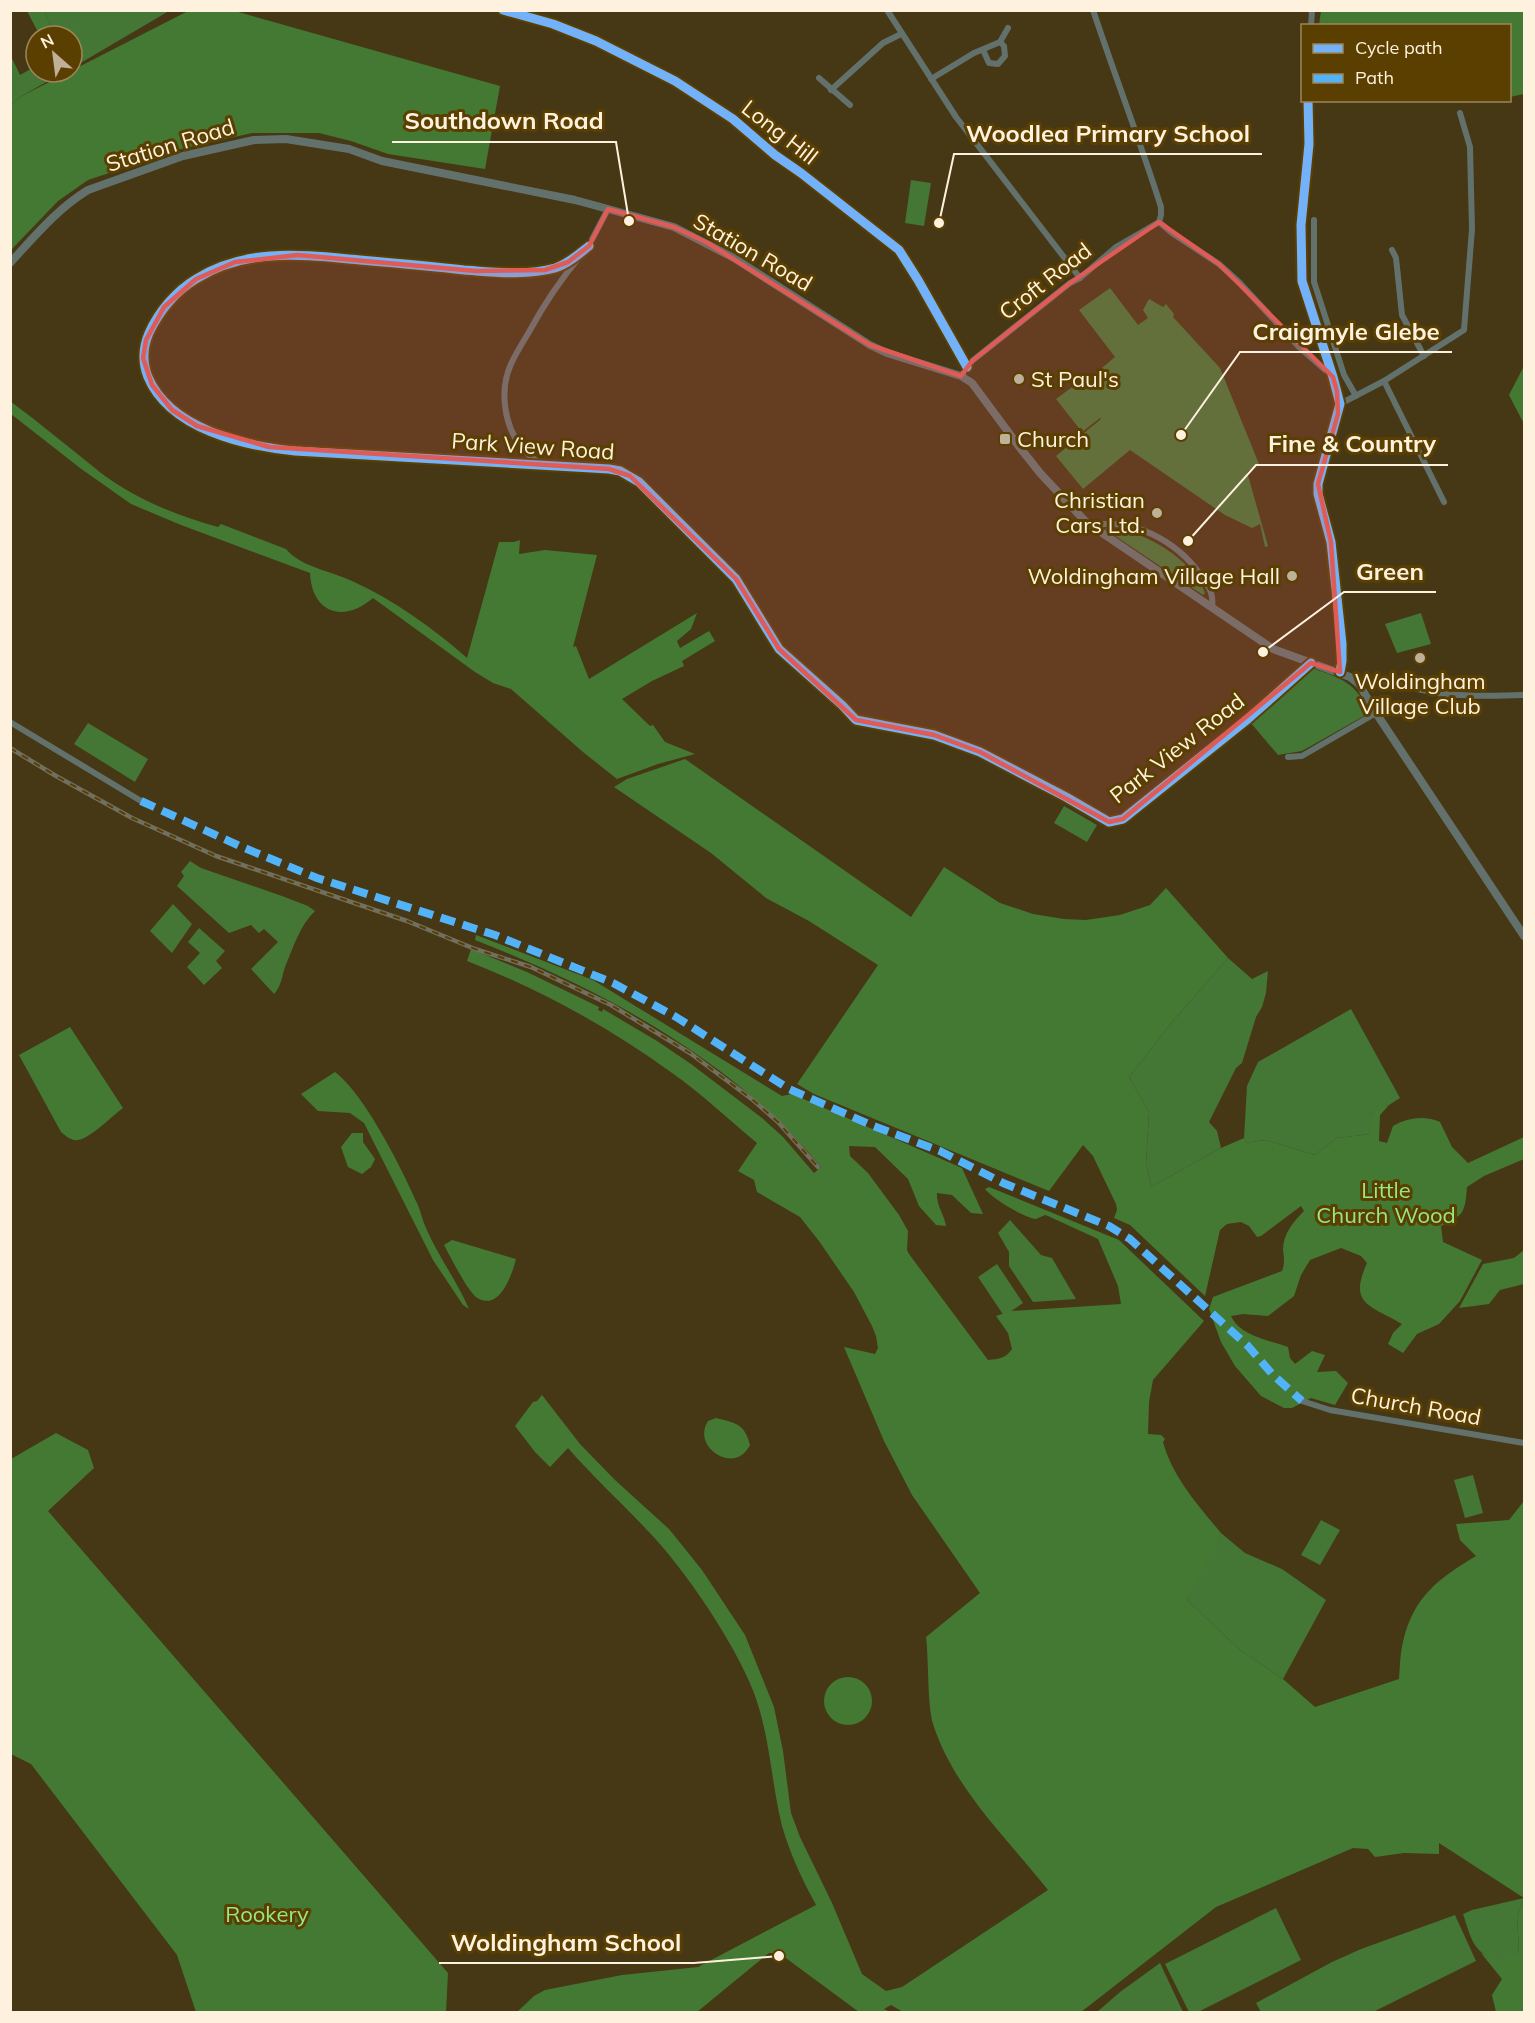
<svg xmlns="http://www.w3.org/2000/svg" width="1535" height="2023" viewBox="0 0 1535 2023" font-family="Mulish,sans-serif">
<rect width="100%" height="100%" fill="#463715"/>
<g fill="#447635">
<polygon points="44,11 169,11 72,68 72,36 56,36"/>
<polygon points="10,54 20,75 36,66 36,72 64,72 20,97 11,105"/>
<polygon points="911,180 931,183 924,226 905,223"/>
<polygon points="1110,288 1138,325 1148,318 1143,310 1149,299 1163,307 1166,304 1174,314 1173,317 1220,368 1259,464 1247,472 1268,546 1265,547 1260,524 1252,528 1225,515 1130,450 1083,489 1056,456 1101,419 1100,418 1082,432 1056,399 1075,385 1078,388 1115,357 1079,310"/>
<path d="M 1108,528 C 1144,530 1192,559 1205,593 L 1203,595 L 1105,529 Z"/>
<polygon points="1421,613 1431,644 1397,653 1385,624"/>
<path d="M 1312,668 C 1345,680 1352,681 1371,712 L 1302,751 L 1278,755 L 1250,722 L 1307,670 Z"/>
<polygon points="88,723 148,759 135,782 74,744"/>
<polygon points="1064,806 1097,825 1087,842 1054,823"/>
<path d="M 190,861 L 201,868 L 282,896 L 308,906 L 315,911 C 300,925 293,948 285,967 C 282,976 281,987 274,994 L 251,969 L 278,942 L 264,929 L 259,933 L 251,925 L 229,933 L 177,886 L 184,876 L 181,872 Z"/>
<polygon points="173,904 192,924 172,953 150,931"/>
<polygon points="199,928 225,951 216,961 222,968 204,985 187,967 200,953 188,942"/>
<polygon points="1228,958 1252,979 1268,971 1266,993 1262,1007 1256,1017 1242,1063 1236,1068 1209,1122 1217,1131 1221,1148 1151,1187 1146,1163 1149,1112 1129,1077 1172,1022"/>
<polygon points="1351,1009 1400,1098 1389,1105 1377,1108 1371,1117 1371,1134 1337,1138 1315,1155 1265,1140 1246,1143 1244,1138 1247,1086 1258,1062"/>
<polygon points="1010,1220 1041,1255 1052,1258 1076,1299 1033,1302 1009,1266 1009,1252 998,1233"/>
<polygon points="997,1264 1023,1303 1004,1316 978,1277"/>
<polygon points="1473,1475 1483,1513 1465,1518 1454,1480"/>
<polygon points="1321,1520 1340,1530 1320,1565 1301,1555"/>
<polygon points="1221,1533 1245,1553 1282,1569 1326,1600 1283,1679 1240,1650 1187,1600"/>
<path d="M 1524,1898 L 1517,1918 L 1519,1951 C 1511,1959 1505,1962 1494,1959 C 1472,1952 1470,1934 1463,1914 L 1472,1910 Z"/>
<polygon points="1276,1908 1301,1960 1198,2012 1189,2012 1165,1964"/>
<polygon points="1455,1915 1476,1961 1373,2012 1261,2012 1256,2003 1332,1962 1361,1949"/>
<polygon points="1160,1963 1183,2012 1097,2012 1120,1992"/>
</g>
<g fill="#447934">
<polygon points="27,11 44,11 56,36 40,36"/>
<polygon points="188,11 235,11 500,86 485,169 388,154 351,141 319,133 252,133 181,149 88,180 58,201 11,250 11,105 20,97"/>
<polygon points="1321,11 1524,11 1524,94 1510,97 1510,26 1319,25"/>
<polygon points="1524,366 1524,424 1509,395"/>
<path d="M 10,401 C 41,424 71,449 101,473 C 135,499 178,516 218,527 L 221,524 L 286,549 C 301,567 331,571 352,581 C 394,600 433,628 467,658 L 499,542 L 514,542 L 520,540 L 519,554 L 545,550 L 597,555 L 573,647 L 576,646 L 589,679 L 697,613 L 691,629 L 677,641 L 680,648 L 709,631 L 715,641 L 682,661 L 684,666 L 652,681 L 622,699 L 650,726 L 653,725 L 665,742 L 695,754 L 658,764 L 617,779 L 583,752 L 511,689 L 493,683 L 475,672 L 373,598 C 344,623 312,614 310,573 L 181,525 L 131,504 L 80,468 L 11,414 Z"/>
<path d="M 685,759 L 911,917 L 944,867 L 1000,903 L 1033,914 L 1064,919 L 1086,920 L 1120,915 L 1150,905 L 1166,888 L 1228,958 L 1172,1022 L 1129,1077 L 1149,1112 L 1146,1163 L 1151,1187 L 1221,1148 L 1244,1138 L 1246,1143 L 1265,1140 L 1315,1155 L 1337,1138 L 1371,1134 L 1371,1117 L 1377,1107 L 1389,1105 L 1380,1115 L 1379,1141 L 1387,1143 L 1393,1126 C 1407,1118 1425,1115 1440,1122 L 1452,1147 L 1468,1163 L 1524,1137 L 1524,1159 L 1484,1176 L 1467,1187 C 1465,1213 1464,1215 1441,1226 L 1443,1242 L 1482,1260 L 1460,1301 L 1439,1324 L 1417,1334 L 1403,1353 L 1388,1344 L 1393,1333 L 1402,1324 C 1370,1305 1348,1305 1367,1263 L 1361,1256 L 1341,1248 L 1310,1260 L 1301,1275 L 1294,1296 L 1268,1316 L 1243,1314 L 1231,1316 C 1240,1336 1269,1340 1288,1347 L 1290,1358 L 1295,1364 L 1312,1351 L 1325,1355 L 1317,1372 L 1336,1371 L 1348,1383 L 1335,1405 L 1311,1398 L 1292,1408 L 1284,1408 L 1261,1396 L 1235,1366 L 1221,1342 L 1209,1309 L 1213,1297 L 1282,1271 C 1285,1263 1284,1258 1283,1250 C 1283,1234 1293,1222 1304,1211 L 1301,1206 L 1261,1236 L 1257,1237 L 1249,1226 L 1241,1222 L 1227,1224 L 1220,1230 L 1205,1296 L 1130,1225 L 1114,1218 L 1117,1210 L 1116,1204 L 1093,1156 L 1083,1145 L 1049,1191 L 814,1094 L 797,1084 L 878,965 L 809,921 L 766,898 L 711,853 L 614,787 L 627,779 Z"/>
<path d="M 476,935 L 593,980 L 782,1096 L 792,1094 L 962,1168 L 983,1214 L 971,1213 L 952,1195 L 937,1193 C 936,1205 944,1214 946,1226 L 936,1225 L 919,1206 L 908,1179 L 875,1147 L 849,1146 L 850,1156 L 868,1173 L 899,1215 L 908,1231 L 907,1250 L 909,1254 L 988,1360 C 999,1359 1006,1358 1012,1349 L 1008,1333 L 996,1316 L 1011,1311 L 1121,1304 L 1118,1286 L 1098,1239 L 1048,1216 L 1045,1215 L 1036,1219 C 1023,1217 993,1199 985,1189 L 989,1187 L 999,1191 L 1119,1240 L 1204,1321 L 1153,1380 L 1149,1402 L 1148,1434 L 1161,1435 L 1165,1439 L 1163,1442 C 1173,1478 1198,1505 1221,1533 L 1213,1552 L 1187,1600 L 1240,1650 L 1283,1679 L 1315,1707 L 1399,1679 C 1400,1667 1400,1654 1403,1642 C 1413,1597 1439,1578 1476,1556 L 1460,1540 L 1456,1524 L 1509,1520 L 1524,1501 L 1524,2012 L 1496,2012 L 1492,1995 L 1502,1979 L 1481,1953 C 1496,1960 1506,1963 1519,1951 L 1517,1918 L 1524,1898 L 1439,1843 L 1439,1854 L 1404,1853 L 1375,1857 L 1368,1849 L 1353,1848 L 1216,1907 L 1081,2012 L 903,2012 L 891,2005 L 884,2009 L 890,2012 L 859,2012 L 779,1953 L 769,1953 L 697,2012 L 517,2012 L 534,1996 L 545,1990 L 622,1975 L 698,1967 L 816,1905 C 802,1879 790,1854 782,1826 C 771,1781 770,1736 754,1693 C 735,1643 684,1568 647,1530 C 621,1502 593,1477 568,1448 L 550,1467 L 535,1452 L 515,1426 L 533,1402 L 537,1401 L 542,1395 L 580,1444 L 615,1480 L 669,1529 L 702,1570 L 745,1635 L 774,1707 L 783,1751 L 791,1813 L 800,1837 L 832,1903 L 862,1974 L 886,1991 L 902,1987 L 1048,1890 C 1007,1838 954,1789 933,1724 C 927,1703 929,1662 926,1637 L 980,1593 L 912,1495 L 884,1441 L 844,1347 L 875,1354 L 878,1348 L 876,1336 L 872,1326 L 854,1292 L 819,1241 L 800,1217 L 757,1192 L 754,1180 L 738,1171 L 757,1143 C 729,1120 702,1094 672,1073 C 609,1027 539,989 467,961 L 471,949 L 527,972 L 599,1007 L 598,1010 L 602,1012 L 603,1009 L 657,1041 L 691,1064 L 762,1118 L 783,1137 L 814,1173 L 821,1167 C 732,1059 603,990 475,940 Z"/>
<path d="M 70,1027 L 123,1108 C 112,1116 91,1138 78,1140 C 71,1141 66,1136 61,1132 L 19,1055 Z"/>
<path d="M 335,1072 C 365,1095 401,1167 417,1203 C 421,1211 422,1220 426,1228 C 438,1256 457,1281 469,1309 L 463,1305 L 433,1260 L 364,1123 L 350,1113 L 318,1111 L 301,1094 Z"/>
<polygon points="352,1133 363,1133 363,1142 375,1159 371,1167 362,1174 348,1167 341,1147"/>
<path d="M 452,1240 L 516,1259 C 512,1275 499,1313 476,1297 C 467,1290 450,1256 444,1245 Z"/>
<polygon points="1524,1250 1524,1284 1500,1290 1489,1304 1459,1308 1483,1264 1514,1258"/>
<path d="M 716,1418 C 736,1423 745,1424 750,1445 C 735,1476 691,1447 708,1421 Z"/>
<polygon points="56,1433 88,1450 94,1468 48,1511 448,1973 446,2012 196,2012 177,1955 31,1764 11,1754 11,1459"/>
<circle cx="848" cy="1701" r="24"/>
</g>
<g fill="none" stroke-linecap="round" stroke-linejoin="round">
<g stroke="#63716d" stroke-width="6">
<polyline points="503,10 553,24 596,41 675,81 733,119 775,155 801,173 899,250 918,280 967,367"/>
<polyline points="887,10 956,117 1080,278"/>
<path d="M 1093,10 C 1115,76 1140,141 1161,207 L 1161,215 L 1159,222 L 1172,233 L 1219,264 L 1239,282 L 1299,347 L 1332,376"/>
<polyline points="1311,26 1312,10"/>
<polyline points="983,50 989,63 998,64 1005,56 1004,46 1000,42"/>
<polyline points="819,78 850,105"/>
<polyline points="931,79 974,53 1000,42 1008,28"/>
<polyline points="831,90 883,43 901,34"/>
<polyline points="1308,100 1309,144 1301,225 1302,281 1333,377 1340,404 1318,484 1318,494 1331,542 1342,644 1342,661 1340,672"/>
<polyline points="1314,220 1314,282 1344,375 1356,396"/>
<path d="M 589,246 C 579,254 568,264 555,268 C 526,276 494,272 464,270 C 430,266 395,263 360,260 C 304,255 247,247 196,279 C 176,291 159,311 149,333 C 143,347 142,362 148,377 C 170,429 244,446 295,451 L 609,469 L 620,471 L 639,482 L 736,579 L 779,649 L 842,705 L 856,720 L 934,735 L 980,752 L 1066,797 L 1109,822 L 1123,819 L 1248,719 L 1311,663"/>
<polyline points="588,247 608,209"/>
<polyline points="1392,250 1396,258 1402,315 1424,356"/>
<polyline points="961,376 972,361 1070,283 1080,278 1116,247 1159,222"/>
<polyline points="1384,381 1444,502"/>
<polyline points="1340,404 1384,381 1464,330 1472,229 1470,147 1460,113"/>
<path d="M 539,463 C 534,459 527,454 522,448 C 504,426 499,390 511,364 C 516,353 523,342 529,332 C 544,304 561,279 581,255"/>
<path d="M 1092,526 C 1132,516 1177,542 1200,574 C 1208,585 1214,593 1212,607"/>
<path d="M 1359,684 C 1387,677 1418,692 1446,694 C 1472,697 1498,696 1524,695"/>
<polyline points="10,722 141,801"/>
<polyline points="1288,757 1302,756 1376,713"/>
<polyline points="1302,1401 1330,1410 1524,1443"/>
</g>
<path stroke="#63716d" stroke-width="8" d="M 10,263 C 35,236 57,209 88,190 L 183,156 L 254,140 L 286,139 L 349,149 L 382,161 L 575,200 L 674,227 L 734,258 L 870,345 L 887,353 L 961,376 L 972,383 L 1017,444 L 1040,473 L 1086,522 L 1273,649 L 1350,677 L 1359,684 L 1376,713 L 1524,936"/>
<defs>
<polyline id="rail" points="10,748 56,776 132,818 216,856 407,921 475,949 531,967 611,1005 690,1053 753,1100 778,1122 818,1167"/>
</defs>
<use href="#rail" stroke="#706f60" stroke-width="4.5"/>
<use href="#rail" stroke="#5b3f00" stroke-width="2" stroke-dasharray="7" stroke-linecap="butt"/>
<polyline stroke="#52b3f8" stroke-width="8" stroke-dasharray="15 8" stroke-linecap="butt" points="141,801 242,847 317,878 495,935 613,983 676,1017 789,1089 871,1125 940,1151 1003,1183 1109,1226 1130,1239 1248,1346 1273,1375 1302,1401"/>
<defs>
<g id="cycleway">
<polyline points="503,10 553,24 596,41 675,81 733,119 775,155 801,173 899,250 918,280 967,367"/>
<polyline points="1308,100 1309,144 1301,225 1302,281 1333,377 1340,404 1318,484 1318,494 1331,542 1342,644 1342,661 1340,672"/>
<path d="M 589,246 C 579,254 568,264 555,268 C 526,276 494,272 464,270 C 430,266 395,263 360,260 C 304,255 247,247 196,279 C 176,291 159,311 149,333 C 143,347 142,362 148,377 C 170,429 244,446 295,451 L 609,469 L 620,471 L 639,482 L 736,579 L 779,649 L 842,705 L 856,720 L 934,735 L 980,752 L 1066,797 L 1109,822 L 1123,819 L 1248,719 L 1311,663"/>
</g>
</defs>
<use href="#cycleway" stroke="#5b3f00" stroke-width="13"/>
<use href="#cycleway" stroke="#73b2f8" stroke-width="9"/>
</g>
<path fill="#e05a56" fill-opacity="0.2" stroke="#e05a56" stroke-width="4.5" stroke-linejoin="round" d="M 608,209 L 674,227 L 708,243 L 870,345 L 961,376 L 972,361 L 1070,283 L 1159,222 L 1219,264 L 1333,377 L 1337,391 L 1338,414 L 1318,484 L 1331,542 L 1340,672 L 1311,663 L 1123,819 L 1109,822 L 980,752 L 934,735 L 856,720 L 779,649 L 736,579 L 630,476 L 609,469 L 269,447 L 197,426 L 172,410 L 152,385 L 143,358 L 146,340 L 164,307 L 196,279 L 235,262 L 298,255 L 476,271 L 545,270 L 568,262 L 589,246 Z"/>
<g fill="#beb198" stroke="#5b3f00" stroke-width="2">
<circle cx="1019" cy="379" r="6"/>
<rect x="999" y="433" width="12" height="12" rx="3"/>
<circle cx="1157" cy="513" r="6"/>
<circle cx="1292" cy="576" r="6"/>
<circle cx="1420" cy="658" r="6"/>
</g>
<g text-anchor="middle" stroke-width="6" stroke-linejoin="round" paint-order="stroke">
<g font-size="22" fill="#fef2de" stroke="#5b3f00">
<text transform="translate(780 132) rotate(38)" y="8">Long Hill</text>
<text transform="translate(170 145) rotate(-17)" y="8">Station Road</text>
<text transform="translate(753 252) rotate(30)" y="8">Station Road</text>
<text transform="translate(1045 281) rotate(-38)" y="8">Croft Road</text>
<text transform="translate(533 446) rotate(4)" y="8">Park View Road</text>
<text transform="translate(1177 748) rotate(-38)" y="8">Park View Road</text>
<text transform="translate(1416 1406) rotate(10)" y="8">Church Road</text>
</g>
<g font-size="22" fill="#fef2de" stroke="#5b3f00" text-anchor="start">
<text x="1031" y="387">St Paul's</text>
<text x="1017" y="447">Church</text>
<text x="1145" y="508" text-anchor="end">Christian<tspan x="1145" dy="25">Cars Ltd.</tspan></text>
<text x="1280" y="584" text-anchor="end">Woldingham Village Hall</text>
<text x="1420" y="689" text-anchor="middle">Woldingham<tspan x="1420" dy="25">Village Club</tspan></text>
</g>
<g font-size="22" fill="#94e986" stroke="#5b3f00">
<text x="1386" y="1198">Little<tspan x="1386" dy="25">Church Wood</tspan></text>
<text x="267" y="1922">Rookery</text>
</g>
</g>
<path fill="none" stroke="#fef2de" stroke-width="2" d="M629 221L616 142H392M939 223L954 154H1262M1181 435L1240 352H1452M1188 541L1256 465H1448M1263 652L1344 592H1436M779 1956L694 1963H439"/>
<g fill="#fef2de" stroke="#5b3f00" stroke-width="2">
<circle cx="629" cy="221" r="6"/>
<circle cx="939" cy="223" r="6"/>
<circle cx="1181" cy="435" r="6"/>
<circle cx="1188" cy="541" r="6"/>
<circle cx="1263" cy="652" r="6"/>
<circle cx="779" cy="1956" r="6"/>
</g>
<g font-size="24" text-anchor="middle" font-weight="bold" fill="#fef2de" stroke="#5b3f00" stroke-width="6" stroke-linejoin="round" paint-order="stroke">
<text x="504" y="129">Southdown Road</text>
<text x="1108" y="142">Woodlea Primary School</text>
<text x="1346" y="340">Craigmyle Glebe</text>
<text x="1352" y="452">Fine &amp; Country</text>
<text x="1390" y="580">Green</text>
<text x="566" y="1951">Woldingham School</text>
</g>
<rect width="1535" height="2023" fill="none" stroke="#fef2de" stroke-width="24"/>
<rect x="1301" y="24" width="210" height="78" fill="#5b3f00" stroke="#9c8759" stroke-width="1.5"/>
<rect x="1313" y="44" width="30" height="9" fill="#73b2f8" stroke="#9c8759" stroke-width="1.5"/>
<text x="1355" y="54" font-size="18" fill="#fef2de">Cycle path</text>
<rect x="1313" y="74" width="30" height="9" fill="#52b3f8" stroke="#9c8759" stroke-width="1.5"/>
<text x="1355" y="84" font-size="18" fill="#fef2de">Path</text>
<g transform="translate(54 54) rotate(332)"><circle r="28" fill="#5b3f00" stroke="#9c8759" stroke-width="1.5"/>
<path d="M0-4.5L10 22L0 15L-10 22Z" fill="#beb198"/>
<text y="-9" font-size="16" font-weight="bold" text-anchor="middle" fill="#fef2de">N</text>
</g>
</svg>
